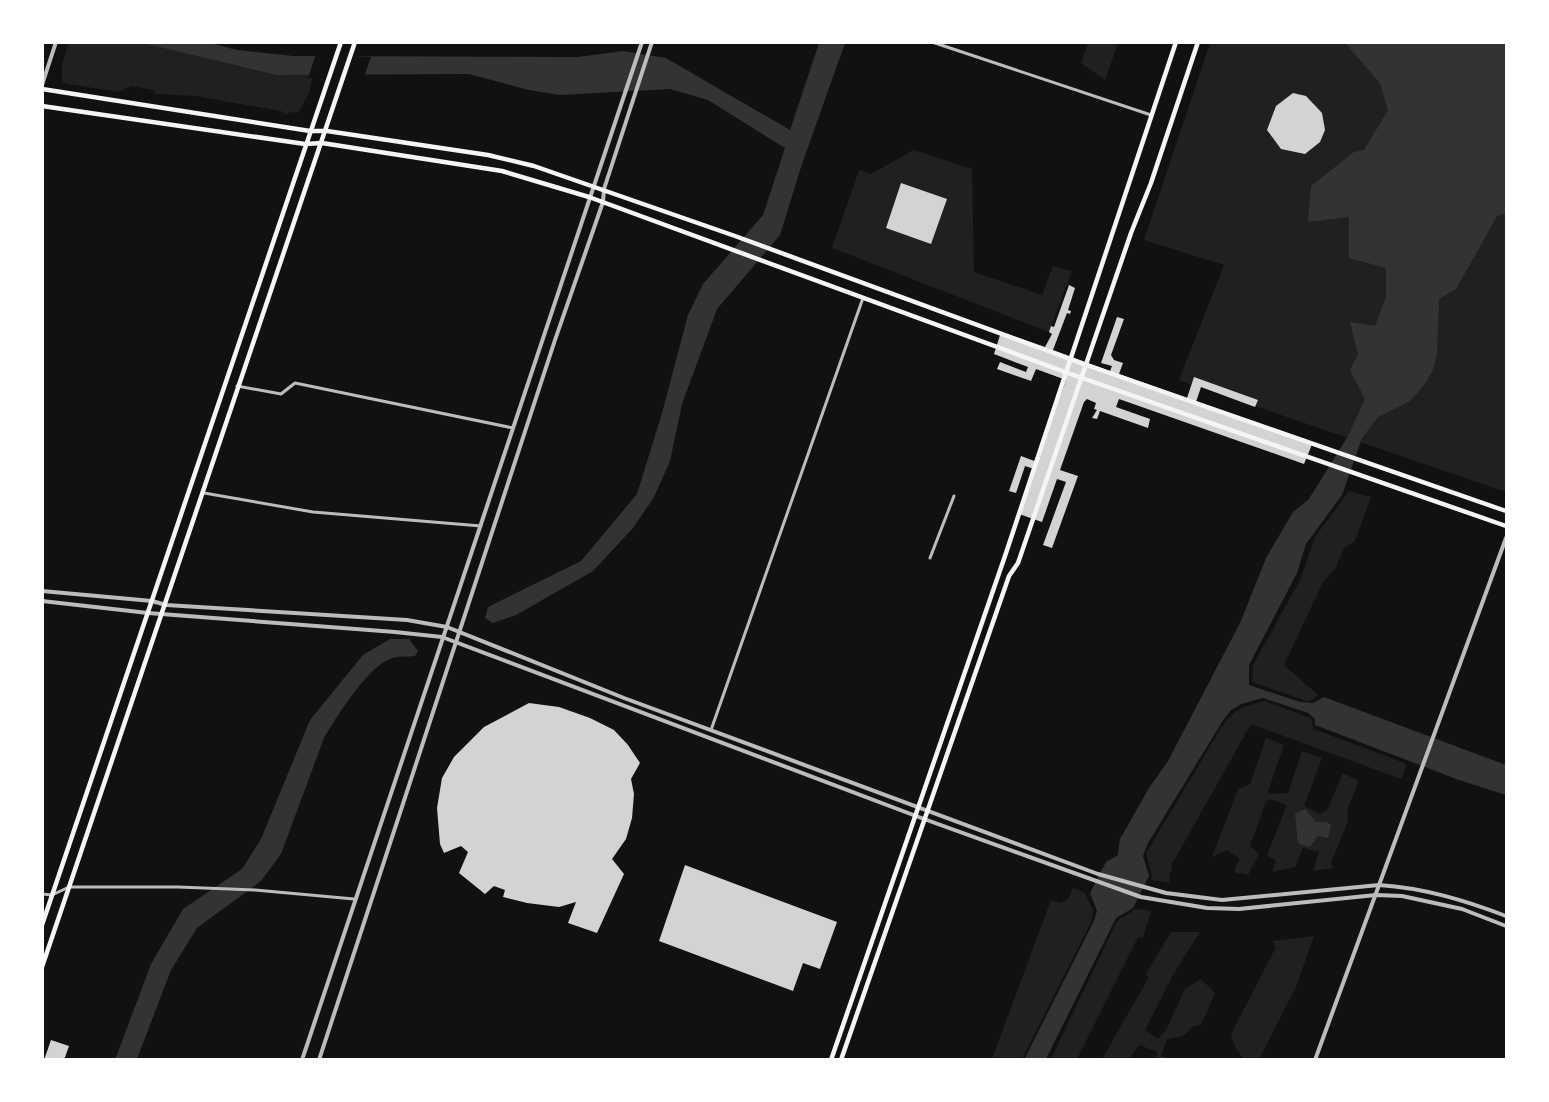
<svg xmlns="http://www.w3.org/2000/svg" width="1549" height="1102" viewBox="0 0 1549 1102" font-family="'Fira Sans',sans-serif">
<rect width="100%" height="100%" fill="#111"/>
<g fill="#202020">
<polygon points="69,42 143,43 313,75 309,93 298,113 289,112 286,115 281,111 195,96 156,94 154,90 131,86 119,92 62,83 62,64"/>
<polygon points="1088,43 1118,43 1105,80 1081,63"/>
<polygon points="1210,43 1506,43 1506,492 1179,380 1224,265 1144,240"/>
<polygon points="914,150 972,169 974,272 1042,295 1053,266 1072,271 1049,332 832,248 859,170 871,174"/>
<polygon points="1349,491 1371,497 1355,541 1344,548 1335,569 1323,582 1284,665 1318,695 1309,702 1252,682 1253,665 1300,580 1315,537"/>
<path d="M 1264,701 L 1311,718 L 1314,729 L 1407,764 L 1401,779 L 1251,724 L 1172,864 L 1169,883 L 1151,880 L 1152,876 L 1146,853 L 1221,728 C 1235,708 1242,707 1264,701 Z"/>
<polygon points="1266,738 1284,745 1267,794 1288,793 1302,751 1322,758 1304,806 1320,814 1327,810 1343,773 1359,781 1347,810 1348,821 1331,863 1333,868 1313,871 1319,852 1303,848 1295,867 1272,872 1276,861 1267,855 1287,805 1270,799 1266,802 1250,846 1259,854 1248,875 1234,872 1239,858 1227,850 1212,857 1238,789 1250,784"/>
<polygon points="1073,888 1085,893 1093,910 1091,922 1022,1059 992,1059 1051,900 1061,903 1068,899"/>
<polygon points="1136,909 1151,911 1143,938 1138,937 1077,1059 1051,1059 1117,921"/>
<polygon points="1171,932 1200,932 1174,973 1145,1030 1158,1039 1166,1030 1185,989 1201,979 1215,993 1201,1025 1193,1026 1184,1036 1167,1039 1161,1056 1175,1059 1155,1059 1158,1052 1139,1045 1130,1059 1102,1059 1149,977 1146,974"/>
<polygon points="1314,936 1296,987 1259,1059 1243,1059 1233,1043 1231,1034 1276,947 1272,941"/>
</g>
<g fill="#333">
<polygon points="143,43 210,43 237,50 293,56 578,57 623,51 666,58 790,130 819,43 845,43 802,164 780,235 717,309 682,404 670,461 654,497 633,528 593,571 516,615 493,623 485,618 488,607 581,561 637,494 662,413 688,315 703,284 763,215 785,148 708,100 670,89 559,95 529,90 469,74 277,75"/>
<polygon points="1345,43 1506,43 1506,213 1497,216 1456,289 1439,299 1437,354 1433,370 1425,384 1410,401 1378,417 1362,438 1342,495 1306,544 1297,573 1249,665 1249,685 1300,702 1313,703 1324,697 1506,765 1506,795 1459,780 1315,725 1315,719 1308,713 1263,698 1241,704 1231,710 1222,722 1148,843 1143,856 1149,876 1133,908 1116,918 1046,1059 1024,1060 1094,921 1097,911 1090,893 1106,862 1118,855 1120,839 1149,788 1168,761 1240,623 1266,558 1293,512 1309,499 1348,436 1365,399 1350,370 1358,354 1350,322 1375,326 1386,297 1386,268 1349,258 1349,217 1308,222 1311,186 1354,152 1364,150 1388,110 1380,83"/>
<path d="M 390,639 L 409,639 L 418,651 L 415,656 C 407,657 399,656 392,658 C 368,666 337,716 324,738 L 281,854 L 261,881 L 197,928 L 171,970 L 137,1059 L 115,1060 L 151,964 L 183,909 L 242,869 L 261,839 L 310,720 L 363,655 Z"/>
<polygon points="1305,809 1316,822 1326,822 1331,825 1328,838 1318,836 1310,847 1298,843 1295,814"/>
</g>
<polygon fill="#111" points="316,54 371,57 364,77 308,78"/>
<g fill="#d3d3d3">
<polygon points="1293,93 1306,96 1322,113 1325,130 1320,142 1305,154 1281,149 1267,130 1276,106"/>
<polygon points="901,183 947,199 931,244 886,228"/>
<polygon points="1069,285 1075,288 1068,310 1071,311 1070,314 1067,313 1053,350 1110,371 1112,366 1101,363 1117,317 1124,319 1111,355 1114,360 1123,363 1119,374 1187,398 1194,377 1258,400 1255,407 1201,387 1196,402 1313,442 1304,464 1119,399 1116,407 1150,419 1148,428 1100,411 1097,419 1092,418 1097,410 1094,409 1096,403 1087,399 1084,402 1060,470 1078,476 1052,548 1043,545 1066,482 1057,479 1042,522 1019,514 1034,469 1025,466 1016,493 1009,491 1021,456 1037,462 1066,380 1036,369 1031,381 997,369 1000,362 1026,372 1028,367 994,354 1001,332 1045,347 1052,334 1049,332 1051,326 1054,327"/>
<polygon points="529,703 559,707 590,718 614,730 628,745 640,763 631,779 634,794 632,818 626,839 612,859 624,874 597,933 568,923 576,902 559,907 527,903 503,897 505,890 494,886 485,894 459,873 468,852 461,846 444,853 440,844 437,808 442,778 454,757 484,727"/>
<polygon points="685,865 837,922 820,969 803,963 793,991 659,941"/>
<polygon points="51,1040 69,1046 64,1060 44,1060"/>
</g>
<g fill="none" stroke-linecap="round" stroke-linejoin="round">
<g stroke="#bcbcbc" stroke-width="3">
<polyline points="932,42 1151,115"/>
<polyline points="237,386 281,394 295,383 513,428"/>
<polyline points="204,493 313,512 481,526"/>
<polyline points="930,558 954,496"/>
<polyline points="711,730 863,298"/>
<polyline points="42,894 52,895 69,887 178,887 255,890 354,899"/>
</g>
<g stroke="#bcbcbc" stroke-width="4">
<polyline points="42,85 56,42"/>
<path d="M 42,591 L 152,601 L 166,605 L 407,620 L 447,627 L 624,698 L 1098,874 L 1166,893 L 1222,900 L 1379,885 C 1424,888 1464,900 1506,916"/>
<polyline points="42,601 148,613 395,632 442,637 924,819 1141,897 1207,908 1239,909 1376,895 1402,896 1462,909 1506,926"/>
<polyline points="302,1060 642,42"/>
<polyline points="319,1060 555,340 603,202 604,189 652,42"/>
<polyline points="1315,1060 1506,538"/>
</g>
<g stroke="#f5f5f5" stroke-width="4.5">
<polyline points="42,89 310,131 327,131 488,155 534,166 735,236 1078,362 1506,511"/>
<polyline points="42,106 305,144 322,143 502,171 589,197 1065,372 1506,526"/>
<polyline points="42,925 341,42"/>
<path d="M 42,967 C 146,659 251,351 355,42"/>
<polyline points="831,1060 1005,556 1176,42"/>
<polyline points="841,1060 1009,576 1018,563 1131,233 1151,183 1198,42"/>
</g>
</g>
<rect width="1549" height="1102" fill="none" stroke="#ffffff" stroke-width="88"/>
</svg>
